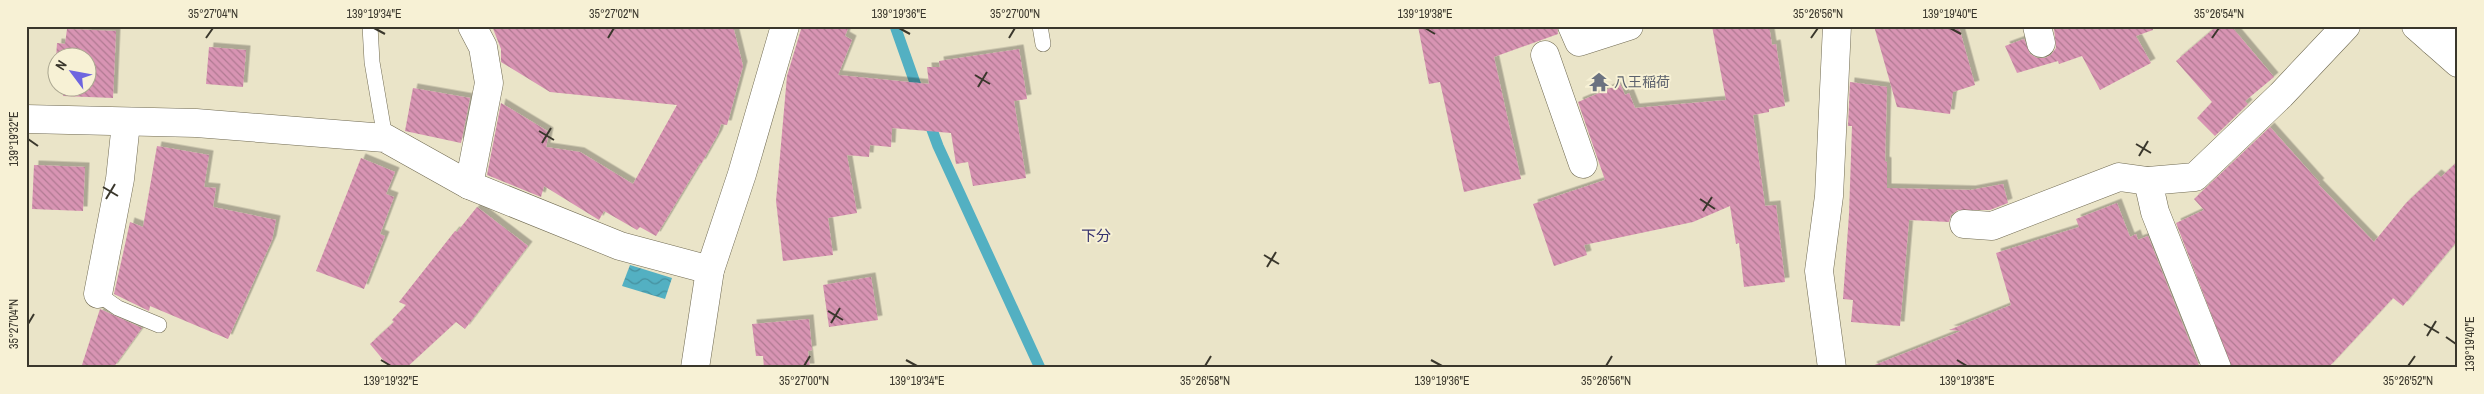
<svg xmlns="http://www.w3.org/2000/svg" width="2484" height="394" viewBox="0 0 2484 394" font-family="'Archivo Narrow','Noto Sans JP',sans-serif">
<defs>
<pattern id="water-waves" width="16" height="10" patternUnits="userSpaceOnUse" patternTransform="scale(1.25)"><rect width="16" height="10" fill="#53b0c2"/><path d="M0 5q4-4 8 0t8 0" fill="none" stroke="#46909e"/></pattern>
<pattern id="building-back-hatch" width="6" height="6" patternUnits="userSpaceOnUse" patternTransform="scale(1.25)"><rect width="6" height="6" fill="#d894b3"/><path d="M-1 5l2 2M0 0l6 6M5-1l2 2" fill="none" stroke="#b07a92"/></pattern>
<filter id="shadow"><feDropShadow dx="4.5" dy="-4.5" stdDeviation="0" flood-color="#0004"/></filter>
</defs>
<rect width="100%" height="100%" fill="#eae4c8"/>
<polygon fill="url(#water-waves)" points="630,265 672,278 665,299 622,286"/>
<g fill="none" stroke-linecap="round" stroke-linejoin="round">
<g stroke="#53b0c2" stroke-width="11">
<polyline points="895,26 920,97"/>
<polyline points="928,119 938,146 1040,368"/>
</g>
</g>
<g fill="url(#building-back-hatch)" fill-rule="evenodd" filter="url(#shadow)">
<polygon points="492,26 733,26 743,66 727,125 721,124 718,134 701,164 700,163 656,236 640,227 637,230 604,211 599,220 544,186 541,197 487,175 501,103 549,132 546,147 580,152 633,184 677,105 550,92 501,62 501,49"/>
<polygon points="802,26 849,26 845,36 852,40 838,75 929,84 927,67 940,67 939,61 1019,49 1027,99 1014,101 1026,178 973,186 968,162 956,164 951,133 892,128 891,147 870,145 869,157 847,155 857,213 828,218 833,255 783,261 776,201 787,76"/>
<polygon points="1418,26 1557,26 1558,34 1494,57 1521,179 1464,192 1440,82 1429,84"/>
<polygon points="1712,26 1769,26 1772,45 1776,44 1785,106 1769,109 1769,112 1753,115 1765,206 1776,205 1785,282 1744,287 1739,243 1736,244 1730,206 1693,222 1584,245 1587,255 1554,266 1533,204 1605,180 1578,102 1620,84 1625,95 1629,93 1635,108 1726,100"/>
<polygon points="1874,26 1959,27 1975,85 1953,92 1950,114 1897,107"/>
<polygon points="2060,26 2153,26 2153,30 2136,36 2151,63 2100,90 2082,56 2059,64 2058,61 2017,73 2005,46 2024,39 2030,54 2037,58 2045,58 2051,55 2056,48 2054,28"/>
<polygon points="2217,26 2231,26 2274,77 2245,101 2248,104 2215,136 2197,118 2212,102 2176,61"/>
<path d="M 67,29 L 116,31 L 113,98 L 63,96 L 63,90 L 54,89 L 57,43 L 65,44 ZM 58,58 L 88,58 L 88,88 L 58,88 Z"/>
<polygon points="209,47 246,50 243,87 206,84"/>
<polygon points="1850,82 1887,87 1885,161 1887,162 1887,188 1971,190 2003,184 2008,203 1990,210 1958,210 1951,215 1949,222 1909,220 1900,326 1851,322 1853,300 1843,299 1849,214 1852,126 1848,126"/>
<polygon points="413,88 470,98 461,143 405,131"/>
<polygon points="2270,127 2320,183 2318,184 2374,242 2406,203 2437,174 2441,177 2458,161 2458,240 2403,306 2393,298 2328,368 2232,368 2176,223 2204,210 2194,199"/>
<polygon points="157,146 209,155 204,187 216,188 213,207 276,220 272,240 228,339 150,306 149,311 114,294 130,222 143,227"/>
<polygon points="361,158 395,172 386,194 394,197 380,234 385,236 364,289 316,271"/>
<polygon points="34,165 85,167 83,211 32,209"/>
<polygon points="2117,203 2130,237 2136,234 2138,240 2148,236 2200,368 1873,368 1872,366 1961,331 1949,330 2011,305 1996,253 2079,227 2076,219"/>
<polygon points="477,207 528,246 465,329 456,322 406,368 390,368 370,344 394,322 392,320 406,305 399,302 455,231 457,232"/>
<polygon points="871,277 878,320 829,327 823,285"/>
<polygon points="100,309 142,328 113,368 81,368"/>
<polygon points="809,319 812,350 808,351 810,368 764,368 763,356 756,356 752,324"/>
</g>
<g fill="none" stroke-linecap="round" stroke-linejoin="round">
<defs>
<g id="lane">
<polyline points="370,26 372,62 385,138"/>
<polyline points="1040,26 1043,44"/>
<polyline points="98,294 118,308 159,325"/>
</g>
<g id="street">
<polyline points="1572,26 1579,42 1629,26"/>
<polyline points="2037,26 2041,43"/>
<polyline points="2433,41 2458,26"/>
<polyline points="1545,55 1583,164"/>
<polyline points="26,119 196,123 385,138 469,185 620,246 710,270"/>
<polyline points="469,185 489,83 483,47 472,26"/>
<polyline points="1964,224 1992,226 2119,177 2148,181"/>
<polyline points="98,294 120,179 126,123"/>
<polyline points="695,368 710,270 742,174 785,26"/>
<polyline points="1832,368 1819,271 1829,196 1837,26"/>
<polyline points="2217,368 2155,212 2148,181 2195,177 2281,95 2346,26"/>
</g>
<polyline id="primary" points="2416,26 2458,63"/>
</defs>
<use href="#lane" stroke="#706a52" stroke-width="16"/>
<use href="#street" stroke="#706a52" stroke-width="29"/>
<use href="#primary" stroke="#706a52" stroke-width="29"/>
<use href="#lane" stroke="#fff" stroke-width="15"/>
<use href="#street" stroke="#fff" stroke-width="28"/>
<use href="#primary" stroke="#fff" stroke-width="28"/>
</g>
<path fill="none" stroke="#3a372c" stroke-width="2" d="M 374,28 L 385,34M 899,28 L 910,34M 1425,28 L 1435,34M 1950,28 L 1961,34M 206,38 L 213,28M 608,38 L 614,28M 1009,38 L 1015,28M 1811,38 L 1818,28M 2212,38 L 2219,28M 975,75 L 990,84M 978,87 L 987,72M 539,131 L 554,140M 28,139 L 38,146M 542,143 L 551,128M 2136,144 L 2151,153M 2139,156 L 2148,141M 103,187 L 118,196M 106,199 L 115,184M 1700,199 L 1715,209M 1703,211 L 1712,197M 1264,255 L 1279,264M 1267,267 L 1276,252M 828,311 L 843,320M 831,323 L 840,308M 28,324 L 34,314M 2424,324 L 2439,333M 2427,336 L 2436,321M 2446,337 L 2456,344M 381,360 L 391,366M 906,360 L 917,366M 1431,360 L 1442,366M 1957,360 L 1967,366M 804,366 L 810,356M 1205,366 L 1211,356M 1606,366 L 1612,356M 2408,366 L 2415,356"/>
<defs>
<symbol id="temple-bare" viewBox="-9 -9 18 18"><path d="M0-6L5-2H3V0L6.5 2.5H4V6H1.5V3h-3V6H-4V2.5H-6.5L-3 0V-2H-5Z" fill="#6b7280" stroke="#f7f1d5" stroke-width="2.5" paint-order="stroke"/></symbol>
</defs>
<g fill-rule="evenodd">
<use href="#temple-bare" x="1585" y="68" width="28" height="28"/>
</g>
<g text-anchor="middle" stroke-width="4" stroke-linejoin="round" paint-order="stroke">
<g font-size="14" fill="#5b616d" stroke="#f7f1d5" text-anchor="start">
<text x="1614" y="87">八王稲荷</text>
</g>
<g font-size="15" fill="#36326e" stroke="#f7f1d5">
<text x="1096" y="241">下分</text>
</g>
</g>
<rect width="2484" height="394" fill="none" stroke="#f7f1d5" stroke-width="55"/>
<g transform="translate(72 72) rotate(302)"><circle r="24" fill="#f7f1d5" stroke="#aba791"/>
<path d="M0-4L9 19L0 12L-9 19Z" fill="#6e65df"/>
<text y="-8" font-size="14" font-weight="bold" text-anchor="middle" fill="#3a372c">N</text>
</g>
<rect x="28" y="28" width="2428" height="338" fill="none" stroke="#3a372c" stroke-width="2"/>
<g font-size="12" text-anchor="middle" fill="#3a372c">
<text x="213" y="18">35°27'04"N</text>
<text x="374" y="18">139°19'34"E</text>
<text x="614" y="18">35°27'02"N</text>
<text x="899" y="18">139°19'36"E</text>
<text x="1015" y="18">35°27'00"N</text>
<text x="1425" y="18">139°19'38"E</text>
<text x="1818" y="18">35°26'56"N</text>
<text x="1950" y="18">139°19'40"E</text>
<text x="2219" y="18">35°26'54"N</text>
<text transform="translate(14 139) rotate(-90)" y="4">139°19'32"E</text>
<text transform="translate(14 324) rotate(-90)" y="4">35°27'04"N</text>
<text transform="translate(2470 344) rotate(-90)" y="4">139°19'40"E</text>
<text x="391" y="385">139°19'32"E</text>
<text x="804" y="385">35°27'00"N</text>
<text x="917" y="385">139°19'34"E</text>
<text x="1205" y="385">35°26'58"N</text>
<text x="1442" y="385">139°19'36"E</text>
<text x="1606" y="385">35°26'56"N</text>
<text x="1967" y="385">139°19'38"E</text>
<text x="2408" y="385">35°26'52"N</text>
</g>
</svg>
